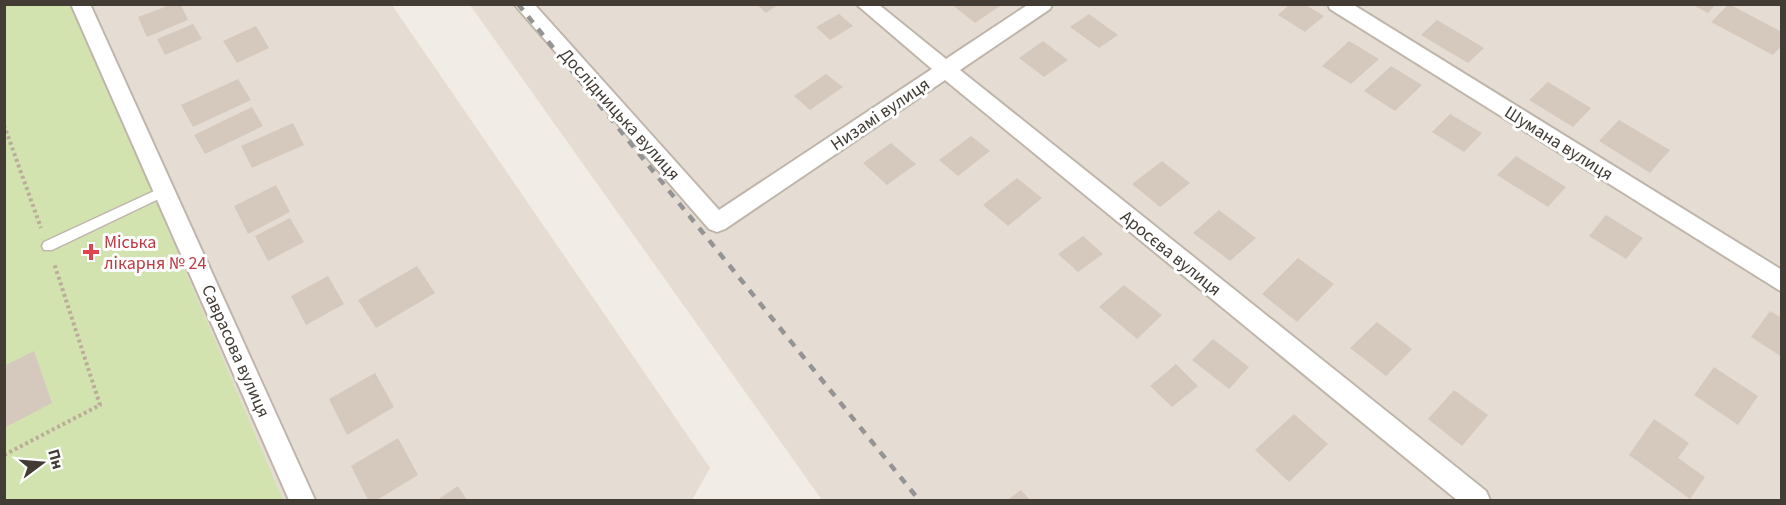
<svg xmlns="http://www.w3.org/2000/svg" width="1786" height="505" viewBox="0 0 1786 505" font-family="'Source Sans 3',sans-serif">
<rect width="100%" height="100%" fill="#f1ece5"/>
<g fill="#e5ddd3">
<polygon points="4,5 392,5 710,468 692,500 5,500"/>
<polygon points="470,5 1781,5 1781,500 822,500"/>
</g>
<polygon fill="#d2e3b0" points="4,5 72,5 283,500 5,500"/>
<g fill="#d5c9be">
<polygon points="756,4 779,4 766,13"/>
<polygon points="951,4 999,4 1000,6 975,23"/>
<polygon points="1290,4 1304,4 1324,16 1305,32 1278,15"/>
<polygon points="1691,4 1716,4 1708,13"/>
<polygon points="1729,4 1782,32 1782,45 1773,55 1711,22"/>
<polygon points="170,5 181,5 188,20 147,37 138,17"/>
<polygon points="839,14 853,26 830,40 816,27"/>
<polygon points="1089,14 1118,35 1099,48 1070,27"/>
<polygon points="1437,20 1461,34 1484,48 1468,63 1421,35"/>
<polygon points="193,24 202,39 165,55 157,39"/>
<polygon points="256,26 269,48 237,63 223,41"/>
<polygon points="1043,41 1068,60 1044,77 1019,58"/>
<polygon points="1349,41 1379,59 1351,84 1322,66"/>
<polygon points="1391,66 1422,85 1395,111 1364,91"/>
<polygon points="826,74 843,87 810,110 794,96"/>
<polygon points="238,79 251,100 193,127 181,105"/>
<polygon points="1548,82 1591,108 1573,127 1529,100"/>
<polygon points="252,107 263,126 205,154 194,135"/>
<polygon points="1450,114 1482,133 1464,152 1432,132"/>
<polygon points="1619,120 1670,150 1650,173 1599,141"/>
<polygon points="293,123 304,145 252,168 241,146"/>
<polygon points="971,136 990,151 958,176 939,160"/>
<polygon points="891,143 916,164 887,185 863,163"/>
<polygon points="1516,156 1566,187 1548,207 1497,175"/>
<polygon points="1162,161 1190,183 1160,207 1132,184"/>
<polygon points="1017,178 1042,198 1008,226 983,205"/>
<polygon points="276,185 290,212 248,234 234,206"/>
<polygon points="1219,210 1256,238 1230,261 1193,233"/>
<polygon points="1606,215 1643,238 1626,259 1589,236"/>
<polygon points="290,218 304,242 268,261 255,236"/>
<polygon points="1083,236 1103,254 1078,272 1058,254"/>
<polygon points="1298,258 1334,284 1297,322 1262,294"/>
<polygon points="417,266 435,293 376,328 358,300"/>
<polygon points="328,276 344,304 306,325 291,296"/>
<polygon points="1124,285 1162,315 1137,339 1099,307"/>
<polygon points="1770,311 1782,318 1782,357 1751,337"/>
<polygon points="1377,322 1412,349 1386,376 1350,348"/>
<polygon points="1213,339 1249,367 1229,389 1192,360"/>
<polygon points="34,351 52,403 4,428 4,366"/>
<polygon points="1176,364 1198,386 1172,407 1150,386"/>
<polygon points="1714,367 1758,396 1738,425 1694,395"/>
<polygon points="375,373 394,407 347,435 329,399"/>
<polygon points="1454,390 1488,415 1462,446 1428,419"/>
<polygon points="1294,414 1328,444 1289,482 1255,450"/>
<polygon points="1654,419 1689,443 1678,458 1705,477 1690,499 1629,455"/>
<polygon points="398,438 418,475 377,500 368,500 351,466"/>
<polygon points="458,486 467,500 437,500"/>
<polygon points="1021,490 1030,500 1007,500"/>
</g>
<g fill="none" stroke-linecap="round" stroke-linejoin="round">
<defs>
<polygon id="service" points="165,186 171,191 169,194 52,250 44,250 42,246 44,242"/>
<g id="minor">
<polygon points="71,4 90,4 315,500 289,500"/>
<polygon points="514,4 534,4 719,210 932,69 856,4 878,4 946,59 1029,4 1052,4 1050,9 960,70 1486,491 1490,500 1457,500 945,80 725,229 717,232 709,229"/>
<polygon points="1328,4 1352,4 1782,270 1782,292 1330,9"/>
</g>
</defs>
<use href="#service" stroke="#bfb5ab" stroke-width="3"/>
<use href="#minor" stroke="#bfb5ab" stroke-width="4"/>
<g stroke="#bcac9a" stroke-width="4" stroke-dasharray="3 3" stroke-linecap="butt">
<polyline points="4,125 41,228"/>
<polyline points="4,455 100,405 54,263"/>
</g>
<use href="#service" fill="#fff" fill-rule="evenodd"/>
<use href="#minor" fill="#fff" fill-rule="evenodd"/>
<polyline stroke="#949494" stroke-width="4.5" stroke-dasharray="8 8" stroke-linecap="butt" points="518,4 919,500"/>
</g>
<path fill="#e0444e" stroke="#fff" stroke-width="2" d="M88 243h6v6h6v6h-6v6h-6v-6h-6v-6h6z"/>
<g text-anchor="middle" stroke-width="6" stroke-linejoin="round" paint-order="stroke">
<g font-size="18" fill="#433c35" stroke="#fff">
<text transform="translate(620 114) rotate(48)" y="6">Дослідницька вулиця</text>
<text transform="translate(880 114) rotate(-34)" y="6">Низамі вулиця</text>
<text transform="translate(1559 143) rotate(32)" y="6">Шумана вулиця</text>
<text transform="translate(1171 253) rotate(39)" y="6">Аросєва вулиця</text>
<text transform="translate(236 351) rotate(66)" y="6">Саврасова вулиця</text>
</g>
<g font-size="18" fill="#be3a42" stroke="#fff" text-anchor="start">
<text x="104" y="248">Міська<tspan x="104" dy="21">лікарня № 24</tspan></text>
</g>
</g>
<rect width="1786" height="505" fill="none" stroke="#433c35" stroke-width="12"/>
<g transform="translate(42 463) rotate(74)" stroke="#ffffff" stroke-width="4.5" paint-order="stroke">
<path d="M0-4.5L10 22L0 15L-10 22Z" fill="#433c35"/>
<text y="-9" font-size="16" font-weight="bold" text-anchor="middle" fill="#433c35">Пн</text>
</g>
</svg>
